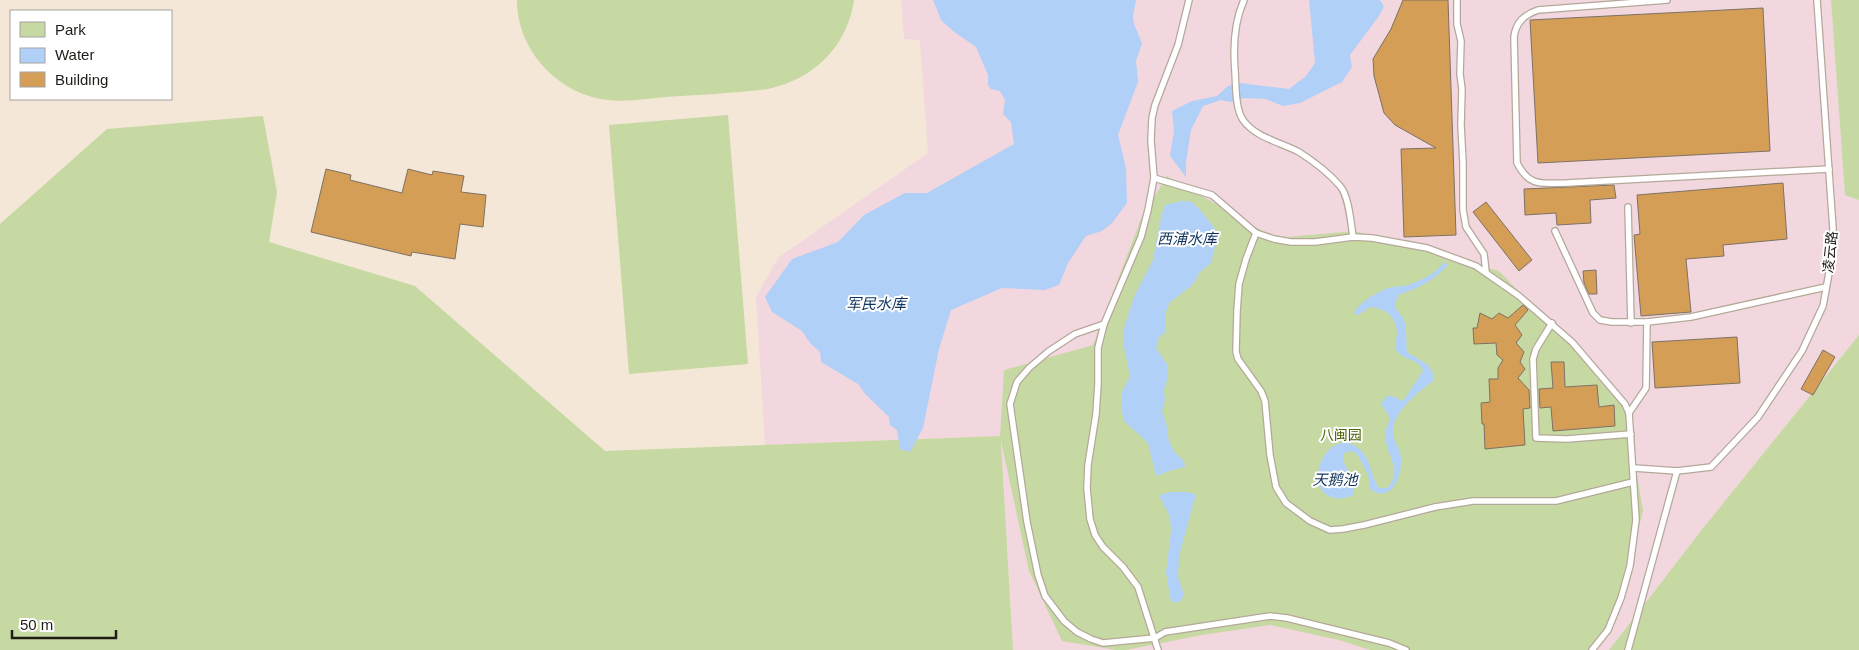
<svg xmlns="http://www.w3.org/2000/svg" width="1859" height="650" viewBox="0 0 1859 650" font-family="Helvetica,'Noto Sans SC',sans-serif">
<rect width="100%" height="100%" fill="#f4e7d7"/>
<polygon fill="#f2d7de" points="901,0 1859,0 1859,335 1704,527 1609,650 1013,650 1001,436 765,445 756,297 778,258 928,153 920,40 904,39"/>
<g fill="#c6d9a3">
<path d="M 517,0 L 854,0 C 847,47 814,79 768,89 C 734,93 699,95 665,97 C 644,99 622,103 601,99 C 554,90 517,48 517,0 Z"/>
<polygon points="1831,0 1859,0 1859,200 1845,195"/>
<polygon points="728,115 748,364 629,374 609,125"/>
<polygon points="263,116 277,192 269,242 415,286 605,451 1000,436 1004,370 1093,345 1141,219 1167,176 1275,238 1355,231 1499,271 1625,401 1643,511 1614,625 1594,650 1370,650 1339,640 1270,625 1202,635 1126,650 1116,650 1062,641 1029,571 1001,441 1013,650 0,650 0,224 107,129"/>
<polygon points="1859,335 1859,650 1609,650 1704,527"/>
</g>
<g fill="#b0d0f8">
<polygon points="933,0 1136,0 1133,16 1134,24 1142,43 1136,61 1138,82 1118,135 1126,168 1127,203 1112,223 1102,231 1086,236 1068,263 1059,285 1045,290 1002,288 951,310 939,349 923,428 910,452 900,449 897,430 890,425 889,417 866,395 858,384 821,362 820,352 810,343 802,331 772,312 765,297 792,259 838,242 864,215 905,193 927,193 1014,144 1011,122 1003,114 1005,100 1000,91 991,89 988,85 988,75 976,47 953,31 941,20"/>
<polygon points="1309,0 1380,0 1384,6 1379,16 1350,55 1352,67 1342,82 1300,103 1283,106 1266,99 1245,98 1230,102 1221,100 1203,106 1191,130 1186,162 1186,177 1170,156 1174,131 1172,111 1192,101 1217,96 1228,86 1240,83 1289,89 1306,76 1315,63"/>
<polygon points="1182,201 1192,202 1200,210 1214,227 1217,239 1211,263 1198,274 1196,280 1190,287 1170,302 1166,311 1166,332 1159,337 1156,348 1167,364 1167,380 1164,390 1165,400 1162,411 1166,423 1169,441 1174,452 1184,461 1185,467 1172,470 1156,476 1148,443 1124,421 1121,407 1122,392 1130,376 1124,347 1123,331 1134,297 1153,260 1161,217 1165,205"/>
<path d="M 1444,262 L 1448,265 C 1434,280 1419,289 1399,294 C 1390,314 1401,308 1405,323 C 1407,332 1406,343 1407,352 C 1418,360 1436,364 1433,381 C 1419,391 1400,407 1394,424 C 1389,439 1400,445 1401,457 C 1403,475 1391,505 1370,489 L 1368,474 L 1357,454 L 1352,451 L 1344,453 C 1338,468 1360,472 1353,495 C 1346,498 1339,500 1331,497 C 1301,485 1329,425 1358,448 C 1372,459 1370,475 1379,488 L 1387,488 C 1405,470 1383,452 1385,432 C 1386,427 1390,423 1389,417 C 1388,412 1383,409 1381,403 L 1387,396 L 1392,396 L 1403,401 L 1423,371 C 1420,359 1406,361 1399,353 C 1391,346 1398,340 1397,332 C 1396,321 1390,311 1379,309 C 1377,308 1374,307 1371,307 C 1367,308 1362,313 1358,315 L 1354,313 C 1359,302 1380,290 1392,287 C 1397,286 1402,287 1408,285 C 1422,280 1435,274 1444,262 Z"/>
<polygon points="1171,492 1185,492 1196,494 1179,556 1178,577 1184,595 1180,602 1171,602 1166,573 1171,531 1170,517 1159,495"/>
</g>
<g fill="#d49e57" stroke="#7d7164">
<polygon points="1403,0 1448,0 1456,235 1404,237 1401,149 1436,148 1395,125 1384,113 1374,76 1373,59 1391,29"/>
<polygon points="1763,8 1770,151 1538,163 1530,20"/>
<polygon points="326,169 351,175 350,180 402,193 408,169 432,175 433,171 464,176 461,192 486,195 483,227 460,224 455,259 412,252 411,256 311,232"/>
<polygon points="1783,183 1787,239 1723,245 1724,256 1686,259 1691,312 1641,316 1634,235 1640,234 1637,195"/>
<polygon points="1614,185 1616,198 1590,200 1591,223 1557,225 1556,213 1525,215 1524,189"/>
<polygon points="1486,202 1532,260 1519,271 1473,212"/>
<polygon points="1596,270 1597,294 1589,294 1584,283 1583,271"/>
<polygon points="1523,305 1528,310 1515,325 1522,335 1516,343 1524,352 1520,362 1525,369 1518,378 1529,390 1530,408 1523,409 1525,445 1485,449 1484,424 1482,424 1481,403 1490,402 1489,379 1498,379 1498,368 1503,360 1497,355 1496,343 1474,344 1473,328 1477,328 1480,313 1492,319 1499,313 1508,318"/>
<polygon points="1737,337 1740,383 1655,388 1652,342"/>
<polygon points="1823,350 1835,357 1813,395 1801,389"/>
<polygon points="1551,362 1564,362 1565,387 1597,385 1599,407 1614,405 1615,426 1553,431 1551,407 1540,408 1539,389 1553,388"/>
</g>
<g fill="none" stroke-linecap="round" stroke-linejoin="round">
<defs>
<g id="lane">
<path d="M 1244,0 C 1234,22 1233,47 1235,71 C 1236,85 1235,108 1243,120 C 1256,138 1280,142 1299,152 C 1313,161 1329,173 1340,186 C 1349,196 1351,224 1353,237"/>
<polyline points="1457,0 1457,24 1461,41 1460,74 1462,89 1461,125 1463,163 1463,210 1466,227 1484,254 1486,272"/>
<path d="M 1667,0 L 1538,10 C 1524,15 1516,22 1514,37 L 1517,163 C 1530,188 1542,183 1567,183 L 1829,169"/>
<polyline points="1154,178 1212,195 1256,233 1274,239 1291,242 1315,242 1353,237 1372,238 1427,248 1476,266 1519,296 1572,342 1625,404 1629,413 1636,520 1630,566 1621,598 1608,630 1592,650"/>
<polyline points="1628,207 1631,323"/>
<polyline points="1555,231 1593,313 1600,320 1612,322 1647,322 1691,317 1826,287"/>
<polyline points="1256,233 1246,259 1239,284 1237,311 1236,352 1238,359 1261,391 1265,401 1270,455 1276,487 1286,503 1310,521 1330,530 1343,529 1364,525 1435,507 1473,501 1556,501 1633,482"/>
<polyline points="1552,323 1536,349 1533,359 1536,438 1567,439 1631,434"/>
<polyline points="1104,324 1075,334 1049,351 1029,368 1017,382 1010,404 1027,522 1038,575 1045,596 1064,621 1077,632 1091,639 1103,643 1155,638 1165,632 1270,616 1287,618 1389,643 1406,650"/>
<polyline points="1629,413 1646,388 1647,322"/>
<polyline points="1634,468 1677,471 1711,467 1758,417 1802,351 1823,306 1831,262 1833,229 1817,0"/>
<polyline points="1158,650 1138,587 1123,567 1103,547 1095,535 1090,519 1087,488 1088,465 1096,414 1098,384 1098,348 1104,324 1141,237 1148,210 1154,178 1151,140 1152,118 1155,105 1178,45 1189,0"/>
<polyline points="1628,650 1677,471"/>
</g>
</defs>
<use href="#lane" stroke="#b4a899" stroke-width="8"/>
<use href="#lane" stroke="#fff" stroke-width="5.5"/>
</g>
<g text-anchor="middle" stroke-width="4" stroke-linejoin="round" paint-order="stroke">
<g font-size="14" fill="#211c17" stroke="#fff">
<text transform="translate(1830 252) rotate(-84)" y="5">凌云路</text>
</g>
<g font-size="14" fill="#4b6104" stroke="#fff">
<text x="1341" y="440">八闽园</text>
</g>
<g font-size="15" font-style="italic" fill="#0e335c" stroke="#fff">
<text x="1187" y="244">西浦水库</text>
<text x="876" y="309">军民水库</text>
<text x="1335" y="485">天鹅池</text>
</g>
</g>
<rect x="10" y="10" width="162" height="90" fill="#ffffff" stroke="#a6a4a2"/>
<rect x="20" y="22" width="25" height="15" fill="#c6d9a3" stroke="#a6a4a2"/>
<text x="55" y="35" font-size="15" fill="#211c17">Park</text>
<rect x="20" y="48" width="25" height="15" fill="#b0d0f8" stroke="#a6a4a2"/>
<text x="55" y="60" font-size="15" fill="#211c17">Water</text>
<rect x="20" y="72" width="25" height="15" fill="#d49e57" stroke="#a6a4a2"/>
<text x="55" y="85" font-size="15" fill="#211c17">Building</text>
<path d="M12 630v8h104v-8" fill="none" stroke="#211c17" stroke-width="2.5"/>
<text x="20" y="630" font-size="15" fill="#211c17" stroke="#ffffff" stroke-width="4" paint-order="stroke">50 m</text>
</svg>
